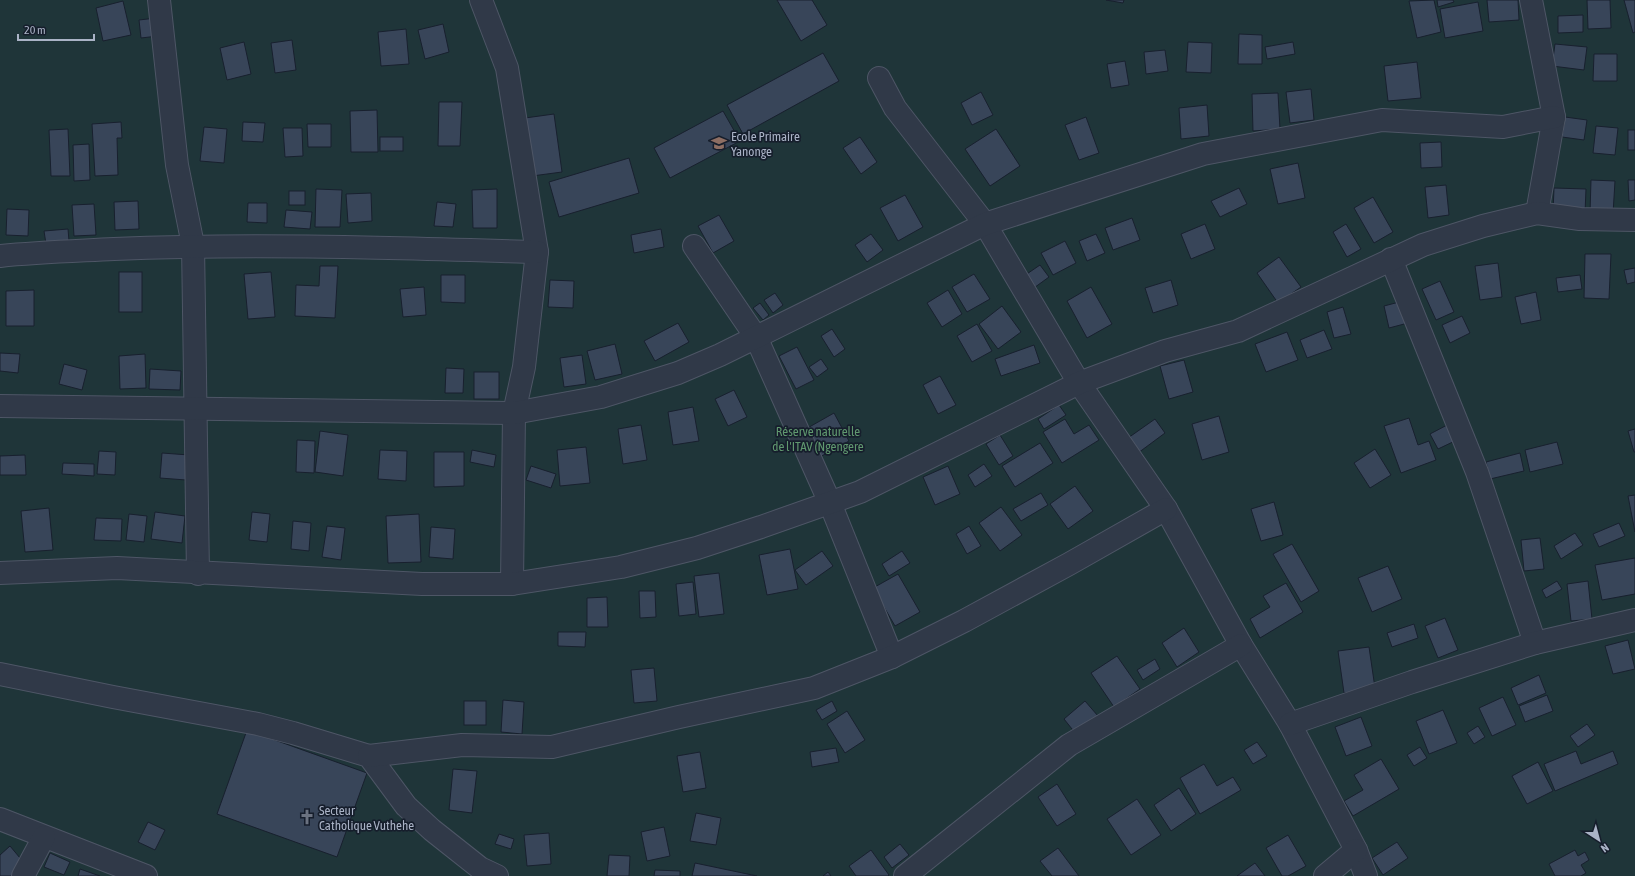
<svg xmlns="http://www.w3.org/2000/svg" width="1635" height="876" viewBox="0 0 1635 876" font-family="'Asap Condensed',sans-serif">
<rect width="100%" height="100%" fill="#1d2738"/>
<rect fill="#1f3539" x="0" y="0" width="1635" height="876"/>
<g fill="#384559" stroke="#18202e">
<polygon points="777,0 812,0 827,25 801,41"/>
<polygon points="1106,0 1124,0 1123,3"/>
<polygon points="1434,0 1441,32 1417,38 1409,1"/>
<polygon points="1437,0 1453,0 1454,2 1438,7"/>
<polygon points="1487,0 1518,0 1519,20 1489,22"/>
<polygon points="1587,0 1610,0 1611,28 1588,29"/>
<polygon points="1624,0 1635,0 1635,32 1633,33"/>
<polygon points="123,1 131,35 103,41 96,8"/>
<polygon points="1478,2 1483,31 1445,38 1440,9"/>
<polygon points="1583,15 1583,32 1558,33 1558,16"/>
<polygon points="156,18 158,36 141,38 139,20"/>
<polygon points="443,24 449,52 425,59 418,30"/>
<polygon points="406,29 409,64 381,66 378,32"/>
<polygon points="1239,34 1262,35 1262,64 1238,64"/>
<polygon points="292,40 296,70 275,73 271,43"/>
<polygon points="244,42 251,74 227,80 220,48"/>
<polygon points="1188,42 1212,43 1211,73 1186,72"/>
<polygon points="1293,42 1295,54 1267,59 1265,47"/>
<polygon points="1555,44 1587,47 1584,70 1552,66"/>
<polygon points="1165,50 1168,71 1146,74 1144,52"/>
<polygon points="823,53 839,81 743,134 727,105"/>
<polygon points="1594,54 1617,54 1617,81 1593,81"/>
<polygon points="1125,61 1129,85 1111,88 1107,64"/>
<polygon points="1417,62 1421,98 1388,101 1384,66"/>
<polygon points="1311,89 1314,120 1290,123 1286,92"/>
<polygon points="981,92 993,115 972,125 961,103"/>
<polygon points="1278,93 1280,129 1253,131 1252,94"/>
<polygon points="439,102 462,102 460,146 438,146"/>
<polygon points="1207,105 1209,136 1181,139 1179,108"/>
<polygon points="377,110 378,152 351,152 350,111"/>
<polygon points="723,111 740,141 670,178 654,148"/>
<polygon points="554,114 562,172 532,176 525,118"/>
<polygon points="1086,117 1099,153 1079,160 1065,125"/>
<polygon points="1565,117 1587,120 1584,140 1562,137"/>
<polygon points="121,122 122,138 117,138 118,175 95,176 92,124"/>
<polygon points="243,122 265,123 263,142 242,141"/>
<polygon points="307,124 331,124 331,147 308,147"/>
<polygon points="1596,126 1618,128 1615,155 1593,153"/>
<polygon points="204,127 227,129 224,163 200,161"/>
<polygon points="283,128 302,128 303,156 285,157"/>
<polygon points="68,129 70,176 51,176 49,130"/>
<polygon points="996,129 1020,166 990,186 965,149"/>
<rect x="1628" y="130" width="7" height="20"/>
<rect x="380" y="137" width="23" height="14"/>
<polygon points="860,137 877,162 861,174 843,148"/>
<polygon points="1441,142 1442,167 1421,168 1420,143"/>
<polygon points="89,144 90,180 74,181 73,145"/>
<polygon points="629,158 639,193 559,217 549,182"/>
<polygon points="1298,163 1305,198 1278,204 1270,169"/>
<polygon points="1591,180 1615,181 1613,214 1590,213"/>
<polygon points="1628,180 1635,180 1635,200 1629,201"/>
<polygon points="1446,185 1449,215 1428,218 1425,187"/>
<polygon points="1239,188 1247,204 1220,217 1211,201"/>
<polygon points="1554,188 1586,189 1585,213 1553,212"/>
<polygon points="316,189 342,190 340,227 315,227"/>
<polygon points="497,189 497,228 473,228 472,190"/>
<rect x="289" y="191" width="16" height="14"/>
<polygon points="371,193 372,221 348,223 346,194"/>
<polygon points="905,195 923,227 898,241 880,208"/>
<polygon points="1373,197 1393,232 1374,243 1354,208"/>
<polygon points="138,201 139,229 115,230 114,202"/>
<polygon points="437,202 456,204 453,227 434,226"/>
<polygon points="248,203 267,203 267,223 247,222"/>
<polygon points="94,204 96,235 74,236 72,205"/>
<polygon points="7,209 29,210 28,236 6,235"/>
<polygon points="286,210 312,212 310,229 284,227"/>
<polygon points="719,215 734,241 713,253 698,226"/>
<polygon points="1132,218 1140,240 1113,250 1105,228"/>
<polygon points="1205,224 1215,249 1191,259 1181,234"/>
<polygon points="1346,224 1361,249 1347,257 1333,232"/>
<polygon points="68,229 69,241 46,244 44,231"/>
<polygon points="661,229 664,247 634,253 631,235"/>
<polygon points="871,234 883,250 867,262 855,245"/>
<polygon points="1096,234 1105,253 1087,261 1079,241"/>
<polygon points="1065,241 1076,263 1053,275 1041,253"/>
<polygon points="1585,254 1611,254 1609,299 1584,298"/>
<polygon points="1279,257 1301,287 1278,303 1257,273"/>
<polygon points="1498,263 1502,297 1480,300 1475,266"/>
<polygon points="1040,265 1049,277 1027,293 1018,280"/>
<polygon points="320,266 338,266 335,318 295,316 296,285 319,286"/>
<polygon points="1635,268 1635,282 1627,284 1624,270"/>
<rect x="119" y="272" width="23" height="40"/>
<polygon points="271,272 275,317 248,319 244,274"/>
<polygon points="974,274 990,299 967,312 952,287"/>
<polygon points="441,275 465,275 465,303 441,302"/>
<polygon points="1580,275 1582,289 1558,292 1556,278"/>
<polygon points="550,280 574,281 573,308 548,307"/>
<polygon points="1171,280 1178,305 1153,313 1145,288"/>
<polygon points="1440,281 1454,312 1436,320 1422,289"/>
<polygon points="424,287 426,315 403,317 400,289"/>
<polygon points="1091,287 1112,324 1087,338 1067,301"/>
<polygon points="34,290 34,326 6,326 6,291"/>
<polygon points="948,290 962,314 942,327 927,303"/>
<polygon points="1536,292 1541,320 1521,324 1515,297"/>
<polygon points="775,293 783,305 773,313 764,300"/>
<polygon points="1403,301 1408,323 1389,328 1384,306"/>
<polygon points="760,303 769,315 763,320 753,308"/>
<polygon points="1002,306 1021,332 998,349 979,324"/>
<polygon points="1343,307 1351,334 1334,338 1327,312"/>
<polygon points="1462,316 1470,333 1450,343 1442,325"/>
<polygon points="678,323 689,342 655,361 644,341"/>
<polygon points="977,324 992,351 972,362 957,336"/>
<polygon points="832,329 845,349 834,357 821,336"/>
<polygon points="1324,330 1332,349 1307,358 1300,340"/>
<polygon points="1287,332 1298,360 1266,372 1255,344"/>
<polygon points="615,344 622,374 595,380 587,351"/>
<polygon points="1034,345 1040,363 1001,376 995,359"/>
<polygon points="797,347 814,380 796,389 779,356"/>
<polygon points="0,353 20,354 18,373 0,371"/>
<polygon points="145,354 146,388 120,389 119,356"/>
<polygon points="582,355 586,384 564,387 560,358"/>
<polygon points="821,359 828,369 817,377 809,367"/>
<polygon points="1184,360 1193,392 1169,399 1160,366"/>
<polygon points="64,364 87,370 82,390 59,384"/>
<polygon points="446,368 464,369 463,393 445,393"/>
<polygon points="150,369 181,371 180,390 149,389"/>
<rect x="474" y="372" width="25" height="27"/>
<polygon points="940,376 956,405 938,414 923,385"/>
<polygon points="734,390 747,417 728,426 715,399"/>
<polygon points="1059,405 1066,415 1044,429 1038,419"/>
<polygon points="693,407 699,441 673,445 668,412"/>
<polygon points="834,413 849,441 818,458 804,430"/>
<polygon points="1219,416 1229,452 1202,460 1192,424"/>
<polygon points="1409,418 1418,445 1429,441 1436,460 1401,473 1384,426"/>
<polygon points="1065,419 1074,434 1089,425 1099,440 1062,463 1043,432"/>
<polygon points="1155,419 1165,433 1138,453 1128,438"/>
<polygon points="1449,424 1457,440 1438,449 1430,434"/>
<polygon points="641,425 647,460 623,464 618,429"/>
<polygon points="1635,429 1635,452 1634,452 1628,431"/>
<polygon points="320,431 348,435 343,476 315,472"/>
<polygon points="1000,435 1013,456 999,465 986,444"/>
<polygon points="297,440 315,441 314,473 296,472"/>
<polygon points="1557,442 1563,464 1530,472 1525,450"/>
<polygon points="1040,443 1053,463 1015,487 1002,466"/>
<polygon points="586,447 590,483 560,486 557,450"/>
<polygon points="1375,449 1391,475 1370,488 1354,463"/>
<polygon points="380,450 407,451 406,481 378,479"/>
<polygon points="472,450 496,455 494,467 470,462"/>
<polygon points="99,451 116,452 115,475 97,474"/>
<polygon points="434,452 464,452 464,486 434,487"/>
<polygon points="162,453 189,455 186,480 160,478"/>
<polygon points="1520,453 1524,471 1490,479 1486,462"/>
<polygon points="25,455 26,475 0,475 0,456"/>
<polygon points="63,463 94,464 94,476 62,474"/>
<polygon points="984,464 992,476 975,487 968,475"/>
<polygon points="531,466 556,474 551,488 526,480"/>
<polygon points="948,466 960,494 935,505 923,477"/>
<polygon points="1075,486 1093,511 1068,529 1050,504"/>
<polygon points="1041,493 1048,505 1021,521 1013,509"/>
<polygon points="1635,495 1635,532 1628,496"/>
<polygon points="1274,502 1283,535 1261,541 1251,509"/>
<polygon points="1001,507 1022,535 1000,551 979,523"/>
<polygon points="49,508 53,550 25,552 21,511"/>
<polygon points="155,512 185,516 182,543 151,539"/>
<polygon points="252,512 270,514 267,542 249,540"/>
<polygon points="129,514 147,516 144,542 126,540"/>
<polygon points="419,514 421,562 388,563 386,516"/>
<polygon points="96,518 122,519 121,541 94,540"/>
<polygon points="293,521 311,523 309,551 291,549"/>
<polygon points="1619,523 1625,536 1599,547 1593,534"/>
<polygon points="327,526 345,528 341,560 322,557"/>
<polygon points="969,526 981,546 967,554 956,534"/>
<polygon points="431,527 455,529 453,559 429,557"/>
<polygon points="1575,533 1583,545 1561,559 1554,546"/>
<polygon points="1540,538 1544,569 1524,571 1521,540"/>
<polygon points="1292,544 1319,591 1301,602 1273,554"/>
<polygon points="790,549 798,589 767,595 759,555"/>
<polygon points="822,551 833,566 806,585 795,570"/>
<polygon points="902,551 910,563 889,576 882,564"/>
<polygon points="1635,558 1635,594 1602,600 1595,565"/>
<polygon points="1388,566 1402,599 1372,612 1358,578"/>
<polygon points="719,573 724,614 699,617 694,576"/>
<polygon points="898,574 920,612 895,626 873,588"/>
<polygon points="1557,581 1562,589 1546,598 1542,590"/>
<polygon points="1588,581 1592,619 1571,621 1567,584"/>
<polygon points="693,582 696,614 679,616 676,584"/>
<polygon points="1286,583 1303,612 1260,638 1250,619 1270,607 1263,596"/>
<polygon points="639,591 655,591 656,617 640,618"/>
<polygon points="607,597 608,627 587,627 587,598"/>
<polygon points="1445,618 1458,650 1438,658 1425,626"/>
<polygon points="1414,624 1418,638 1392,647 1387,633"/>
<polygon points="1184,628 1199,652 1177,667 1162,643"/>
<polygon points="558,632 586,632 585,647 558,646"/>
<polygon points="1628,640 1635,669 1613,674 1605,646"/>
<polygon points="1369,647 1375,688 1344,693 1338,651"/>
<polygon points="1117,656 1140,689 1114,707 1091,673"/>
<polygon points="1155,659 1160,669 1143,680 1137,670"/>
<polygon points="654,668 657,701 634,703 631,670"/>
<polygon points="1539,675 1546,693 1518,705 1511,688"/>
<polygon points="1547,695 1553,711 1525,722 1519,706"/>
<polygon points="1503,697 1516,725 1492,736 1479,708"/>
<polygon points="503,700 524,702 522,734 501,732"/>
<rect x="464" y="701" width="22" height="24"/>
<polygon points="832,701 837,711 822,720 816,710"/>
<polygon points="1085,701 1098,716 1076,734 1064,719"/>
<polygon points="1443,710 1457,743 1429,754 1416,721"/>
<polygon points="847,711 865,740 845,753 827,724"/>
<polygon points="1361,717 1372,746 1346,756 1335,727"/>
<polygon points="1587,724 1595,735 1578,747 1570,736"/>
<polygon points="1478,726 1485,737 1474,744 1467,733"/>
<polygon points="247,730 367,773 337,857 217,814"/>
<polygon points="1257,742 1267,756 1253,764 1244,750"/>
<polygon points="1420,747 1427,758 1414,766 1407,755"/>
<polygon points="836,748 839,762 812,767 810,752"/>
<polygon points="1576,751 1581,764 1613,751 1618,764 1555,791 1544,764"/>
<polygon points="700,752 706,788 683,792 677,756"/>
<polygon points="1381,759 1399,789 1353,816 1344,801 1363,790 1354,775"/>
<polygon points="1538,762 1553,791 1527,804 1512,776"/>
<polygon points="1204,764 1217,786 1233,777 1241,790 1200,814 1180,778"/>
<polygon points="453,769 477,771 472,813 449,810"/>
<polygon points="1057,784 1076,814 1057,826 1038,797"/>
<polygon points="1179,788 1196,814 1171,831 1154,805"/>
<polygon points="1137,799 1161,835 1131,855 1107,819"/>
<polygon points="696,813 721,818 716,845 690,841"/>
<polygon points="148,822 165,830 155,850 138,842"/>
<polygon points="664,827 670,856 647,861 641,832"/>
<polygon points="549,833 551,864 527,866 524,835"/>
<polygon points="499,834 514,839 511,849 495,844"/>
<polygon points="1288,835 1306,866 1288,876 1282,876 1266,848"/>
<polygon points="1397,842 1408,858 1383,875 1372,858"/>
<polygon points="900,844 909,855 892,868 884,857"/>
<polygon points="10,846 25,864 12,876 0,876 0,855"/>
<polygon points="1058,848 1079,876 1052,876 1040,861"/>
<polygon points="871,850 889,875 888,876 856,876 849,866"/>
<polygon points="1575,850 1578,856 1585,852 1589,860 1581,865 1586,873 1581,876 1555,876 1549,864"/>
<polygon points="50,853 70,862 64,875 44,867"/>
<polygon points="609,855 630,856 629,876 607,876"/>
<polygon points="695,863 757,876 692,876"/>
<polygon points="1255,863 1265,876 1237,876"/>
<polygon points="80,869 100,876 78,876"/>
<polygon points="655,870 680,871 680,876 654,876"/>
<polygon points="828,872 831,876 823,876"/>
</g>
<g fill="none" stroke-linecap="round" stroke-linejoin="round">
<defs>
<g id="street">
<polyline points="159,0 177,165 193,245 198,574"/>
<polyline points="481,0 507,68 537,252 524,367 514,413 512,584"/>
<polyline points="1531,0 1554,117 1537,213"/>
<polyline points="879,78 895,108 985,224 1079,383 1166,509 1241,645 1290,724 1356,850 1366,876"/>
<polyline points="694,246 756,337 830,503 892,657"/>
<path d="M 0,256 C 38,252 76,251 114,249 C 255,243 396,248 537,252"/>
<polyline points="1391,259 1477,472 1535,643"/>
<polyline points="0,406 514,413 601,397 678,373 720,355 985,224 1203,154 1382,120 1503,127 1554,117"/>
<polyline points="0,573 117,568 422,584 512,584 621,567 697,548 761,527 860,492 1079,383 1165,351 1238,331 1423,245 1483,226 1537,213 1580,219 1635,220"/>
<polyline points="0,674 113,697 258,724 293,733 369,756 406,806 432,830 480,868 497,876"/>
<polyline points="1290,724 1412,682 1535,643 1635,620"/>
<polyline points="369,756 462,745 552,747 679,717 814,688 892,657 964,621 1069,564 1166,509"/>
<polyline points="0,819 146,876"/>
<polyline points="23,876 44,837"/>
<polyline points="905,876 1069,745 1241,645"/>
<polyline points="1325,876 1356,850"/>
</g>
</defs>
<use href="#street" stroke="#4e5666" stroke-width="24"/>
<use href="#street" stroke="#303948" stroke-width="22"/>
</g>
<defs>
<symbol id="school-bare" viewBox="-9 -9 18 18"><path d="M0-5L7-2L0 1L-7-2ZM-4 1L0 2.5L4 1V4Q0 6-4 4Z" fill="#8d6e63" stroke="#161e2c" stroke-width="2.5" paint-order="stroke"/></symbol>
<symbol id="church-bare" viewBox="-9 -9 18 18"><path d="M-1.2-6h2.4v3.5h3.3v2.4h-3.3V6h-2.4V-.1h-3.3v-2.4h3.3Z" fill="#6b7280" stroke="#161e2c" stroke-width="2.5" paint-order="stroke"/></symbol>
</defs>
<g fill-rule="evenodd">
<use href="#school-bare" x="708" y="132" width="22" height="22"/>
<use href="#church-bare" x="296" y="806" width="22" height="22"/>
</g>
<g text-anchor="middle" stroke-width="3.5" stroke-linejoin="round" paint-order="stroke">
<g font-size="13" fill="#aab3c6" stroke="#161e2c" text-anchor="start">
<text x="731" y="141">Ecole Primaire<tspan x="731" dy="15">Yanonge</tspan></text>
<text x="319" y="815">Secteur<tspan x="319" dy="15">Catholique Vuthehe</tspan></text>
</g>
<g font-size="13" fill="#60986f" stroke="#161e2c">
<text x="818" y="436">Réserve naturelle<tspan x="818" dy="15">de l'ITAV (Ngengere</tspan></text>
</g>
</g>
<g transform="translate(1599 840) rotate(144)" stroke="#161e2c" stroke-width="3" paint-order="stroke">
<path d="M0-3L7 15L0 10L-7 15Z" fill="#aab3c6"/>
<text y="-6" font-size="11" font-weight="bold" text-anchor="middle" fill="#aab3c6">N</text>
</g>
<path d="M18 34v6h76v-6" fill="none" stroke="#aab3c6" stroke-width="2"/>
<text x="24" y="34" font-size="12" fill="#aab3c6" stroke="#161e2c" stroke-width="3" paint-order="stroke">20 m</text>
</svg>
